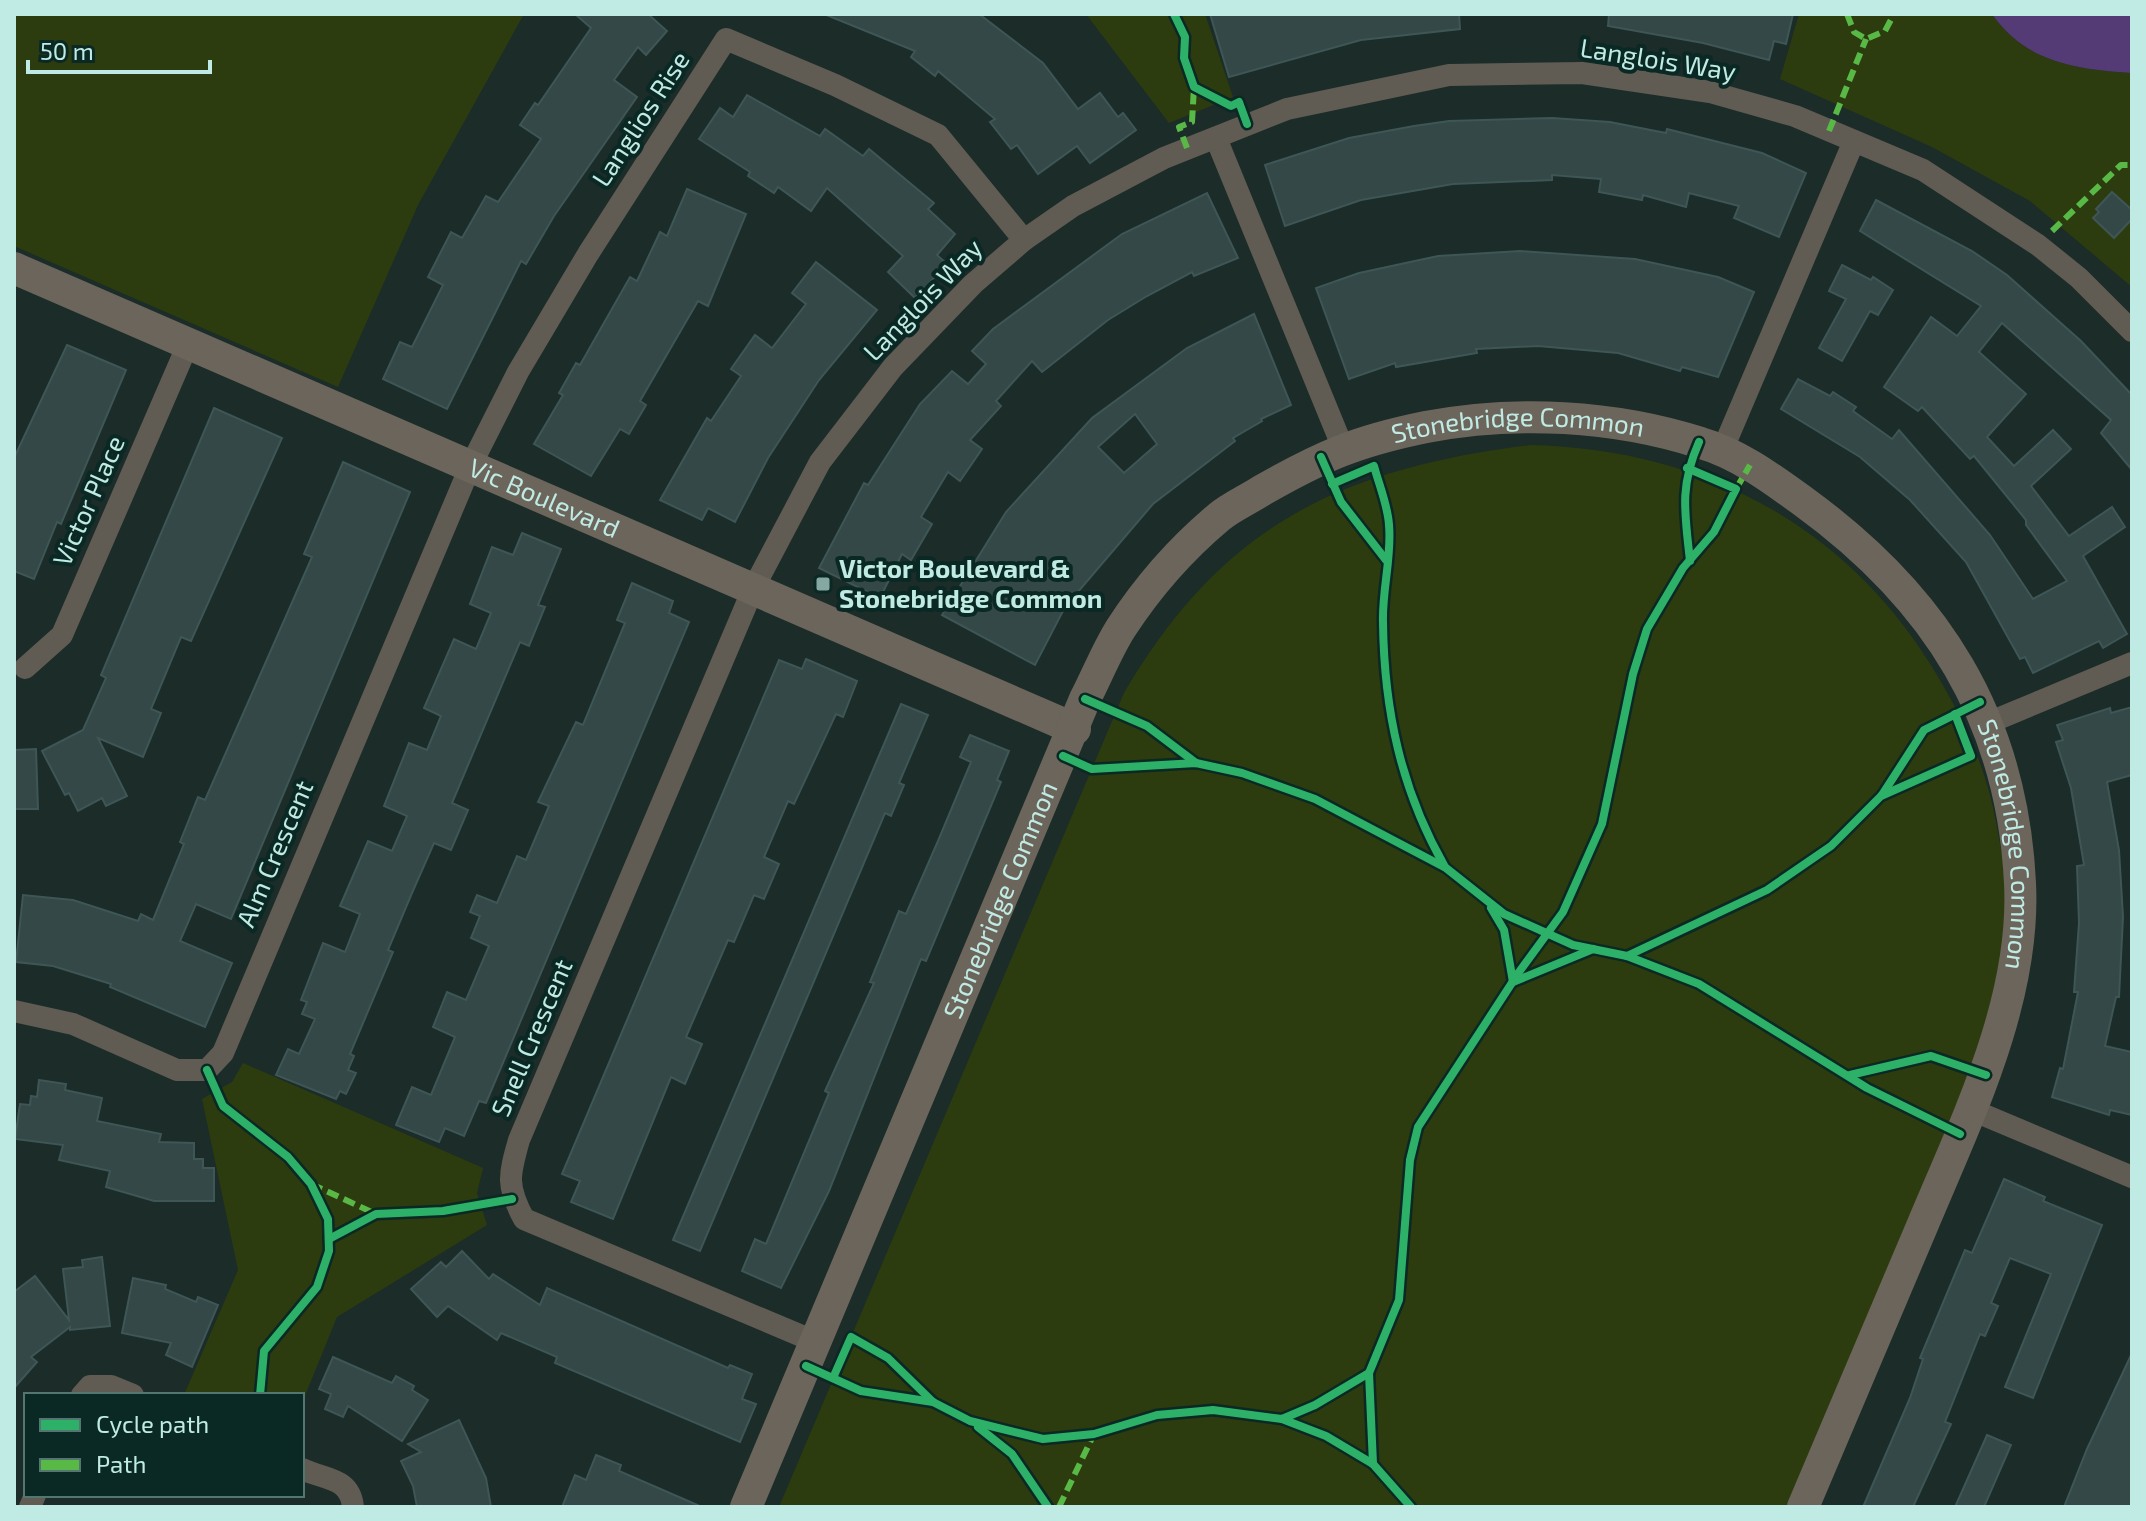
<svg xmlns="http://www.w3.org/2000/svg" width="2146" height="1521" viewBox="0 0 2146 1521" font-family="'Exo 2',sans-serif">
<rect width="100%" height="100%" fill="#1b2c29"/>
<g fill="#2d3c0f">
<polygon points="14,14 524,14 418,205 338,387 14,246"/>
<polygon points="1086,14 1205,14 1233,97 1169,123"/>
<path d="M 1799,14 L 1992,14 C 2026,63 2077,69 2132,73 L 2132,287 L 2030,201 L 1932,147 L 1780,79 Z"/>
<path d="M 1530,445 C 1702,449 1848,525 1937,675 C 1965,722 1986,768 1996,822 C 2002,857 2012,895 2007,931 C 2003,962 1998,997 1989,1026 C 1970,1085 1942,1142 1918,1199 C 1877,1302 1835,1404 1793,1507 L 779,1507 L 1124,693 C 1223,524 1341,469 1530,445 Z"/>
<polygon points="243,1063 483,1168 477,1193 487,1225 337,1317 302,1403 302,1395 184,1395 238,1270 202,1099 232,1082"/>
</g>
<path fill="#553b76" d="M 1992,14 L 2132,14 L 2132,73 C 2077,69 2026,63 1992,14 Z"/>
<g fill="#344847" stroke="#3e5656" stroke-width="2" fill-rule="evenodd">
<polygon points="575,14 648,14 667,31 646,55 638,47 614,80 637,97 554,216 526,264 521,261 447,409 383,379 400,342 412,347 443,285 428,277 451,232 462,238 486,196 498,202 541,139 520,125 535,103 538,105 591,28"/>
<polygon points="824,14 979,14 1043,63 1078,109 1100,93 1118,117 1123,113 1136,130 1090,163 1077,146 1038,174 1017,145 1011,149 990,122 995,119 938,71 935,76 911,57 915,51"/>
<polygon points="1210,14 1459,14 1460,29 1361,40 1229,77"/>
<polygon points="1609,14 1793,14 1786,44 1774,41 1769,60 1703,43 1608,26"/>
<polygon points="747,95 820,136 825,129 863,156 869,149 934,203 928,209 955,234 937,255 947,264 915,298 888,272 903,256 827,188 811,211 778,187 774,193 748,176 750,172 699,139 720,108 733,117"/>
<polygon points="1552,118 1610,122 1666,133 1667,129 1762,153 1806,173 1779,237 1734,218 1739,206 1689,193 1686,207 1643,195 1642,200 1599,192 1601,179 1552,175 1552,180 1453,184 1361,200 1285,226 1265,165 1349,138 1414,126 1449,121"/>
<polygon points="687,189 746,214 708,306 698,301 640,401 646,405 629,434 620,429 591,476 534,444 563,395 559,393 576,363 580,365 630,277 637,281 660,232 667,236"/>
<polygon points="2112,192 2132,210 2132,219 2114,238 2093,218 2099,212 2096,209"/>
<polygon points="1207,193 1238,258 1194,276 1192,272 1147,296 1108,320 1042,372 1032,361 996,401 1001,406 970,440 982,449 960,481 948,472 921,517 932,524 911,560 902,554 880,598 819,568 864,483 868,485 920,404 952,371 968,384 986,364 972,351 993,329 1122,234"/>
<polygon points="1876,200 1972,251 2007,275 2081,341 2132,395 2132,470 2101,433 2111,420 2002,323 1979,352 2026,394 1987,437 2014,466 2053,430 2071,449 2031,486 2069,536 2112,507 2125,527 2083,556 2127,634 2103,648 2099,641 2033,673 2025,657 2020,659 1966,562 1910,500 1860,457 1781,409 1798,379 1830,396 1833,392 1856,407 1853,411 1892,439 1899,430 1990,535 2033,599 2067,581 2026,525 2026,520 1974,456 1970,459 1922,407 1918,411 1884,387 1931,317 1957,336 1981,306 1860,231"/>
<polygon points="1520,251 1635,259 1718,277 1754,292 1718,377 1682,367 1680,371 1618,353 1538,346 1476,349 1477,353 1396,367 1395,363 1349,379 1316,288 1359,273 1438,256"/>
<polygon points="816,262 877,310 819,380 768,458 735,522 708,508 702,520 660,500 707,418 711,421 741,376 731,369 755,335 772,348 806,304 792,293"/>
<polygon points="1842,265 1871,280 1873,277 1893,290 1878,315 1870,311 1842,361 1819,348 1846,299 1829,291"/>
<path d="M 1254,314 L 1291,405 L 1261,419 L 1262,421 L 1233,438 L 1235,441 L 1153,504 L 1065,607 L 1035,665 L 942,615 L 1006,512 L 1092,418 L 1187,348 ZM 1135,414 L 1157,444 L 1124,473 L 1098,447 Z"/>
<polygon points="67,345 126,370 61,524 57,522 34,579 14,571 14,458"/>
<polygon points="214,408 282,438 191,641 181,637 151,709 161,713 143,757 98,738 127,796 106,806 102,798 78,811 69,793 65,795 42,751 83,730 106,678 101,675"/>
<polygon points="343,462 410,492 231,919 196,904 180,941 232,963 205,1027 110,987 111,984 53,966 16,962 23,895 73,900 138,921 141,914 153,920 184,844 180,842 198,797 205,800 312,557 304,554"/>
<polygon points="522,533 561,549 538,605 545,607 529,646 520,642 452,803 468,810 451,850 434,843 412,893 388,950 393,952 350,1054 354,1056 348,1070 356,1073 346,1094 340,1091 336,1099 276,1075 288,1049 299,1054 315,1019 302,1014 307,1002 301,1000 323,943 345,952 360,914 340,906 368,841 392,851 407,816 384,806 409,743 427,750 441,716 424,708 454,639 476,649 491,613 470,604 492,547 513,555"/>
<polygon points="632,583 673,601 669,613 689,622 486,1103 479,1101 464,1136 445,1128 439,1142 396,1125 412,1087 431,1095 455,1037 433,1027 447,992 466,1000 489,946 471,938 480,916 470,912 477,895 497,903 517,856 526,860 549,806 538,802 576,722 583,725 625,623 617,620"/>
<polygon points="806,659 857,681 843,717 836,714 794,804 788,801 764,857 779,864 764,899 754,895 734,942 728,940 686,1037 702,1044 685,1084 671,1077 613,1219 571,1202 580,1181 562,1174 779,660 802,669"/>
<polygon points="901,704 928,715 899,783 904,785 891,816 885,813 700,1251 673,1240"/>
<polygon points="2132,707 2132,775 2107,782 2119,850 2123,917 2119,997 2116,997 2105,1046 2132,1052 2132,1115 2110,1110 2109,1115 2052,1097 2060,1068 2063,1069 2078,992 2074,992 2079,923 2077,866 2084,865 2071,788 2056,742 2063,740 2057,725 2110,708 2111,713"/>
<polygon points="970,735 1009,751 997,780 1001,782 926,961 921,959 829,1191 781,1288 742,1271 755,1239 766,1244 829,1093 825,1091 874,983 870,982 899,911 906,914 938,841 971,762 960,757"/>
<polygon points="36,749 38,809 14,809 14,750"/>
<polygon points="39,1080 66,1084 65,1090 102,1098 97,1121 161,1134 159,1142 194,1143 194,1159 203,1159 203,1168 214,1168 214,1201 154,1201 106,1187 110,1171 59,1160 63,1145 15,1139 20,1104 30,1105 31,1096 37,1097"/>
<polygon points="2004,1179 2045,1197 2043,1201 2102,1225 2033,1398 2005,1387 2051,1274 2010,1258 1991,1303 1998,1306 1985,1336 1980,1334 1945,1422 1951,1424 1913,1507 1863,1507 1910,1398 1923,1359 1920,1358 1965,1250 1972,1253"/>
<polygon points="462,1251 489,1279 493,1274 540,1305 547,1288 728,1368 730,1365 752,1374 742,1399 756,1404 740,1442 555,1363 557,1357 501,1333 497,1340 448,1306 437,1317 411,1289 441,1262 446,1267"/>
<polygon points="102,1257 110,1326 70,1330 70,1327 31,1357 37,1362 14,1388 14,1292 35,1276 69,1320 63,1269 83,1267 82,1260"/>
<polygon points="133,1278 166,1285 165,1289 196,1302 198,1297 218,1305 192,1367 166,1355 171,1343 122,1333"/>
<polygon points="2132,1353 2132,1507 2064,1507 2087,1449"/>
<polygon points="333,1357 392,1383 396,1376 414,1386 412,1390 428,1400 402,1441 348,1406 343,1417 325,1409 331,1394 319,1389"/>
<polygon points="459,1420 486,1478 491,1507 417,1507 413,1486 401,1461 421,1452 408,1444"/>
<polygon points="1987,1435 2011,1445 1984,1507 1955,1507"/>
<polygon points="596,1455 621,1465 619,1471 702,1507 562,1507 575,1475 586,1480"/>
</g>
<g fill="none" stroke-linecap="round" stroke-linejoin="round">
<g stroke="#605b53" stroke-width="22">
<polyline points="1216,138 1343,448"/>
<polyline points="1722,451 1854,141"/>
<polyline points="25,668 62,635 188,344"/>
<polyline points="1988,723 2132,663"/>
<polyline points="14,1011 73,1024 177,1070 207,1070 223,1053 470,467 518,372 588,254 726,39 835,85 938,135 1024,240"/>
<polyline points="1972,1110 2132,1177"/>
<path d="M 816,1342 L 524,1219 C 506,1186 509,1175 519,1140 L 753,589 L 820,462 L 893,367 L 973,284 L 1024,240 L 1073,206 L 1164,158 L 1287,109 L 1449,75 L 1582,73 L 1710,92 L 1795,116 L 1923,170 L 2038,245 L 2079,278 L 2132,331"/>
<polyline points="82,1395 90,1386 111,1386 133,1395"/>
<path d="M 302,1469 C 325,1480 350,1477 353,1507"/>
<polyline points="30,1507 35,1495"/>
</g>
<g stroke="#6c655b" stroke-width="32">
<path id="s1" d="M 14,268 L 1075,729"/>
<path id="s2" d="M 746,1507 L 1085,699 C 1097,676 1107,650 1121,628 C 1147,588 1182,548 1219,517 C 1231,507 1247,500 1261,491 C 1322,456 1357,441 1426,427 C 1515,410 1614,415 1701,443 C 1739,454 1772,479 1804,502 C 1936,598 2012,718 2020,883 C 2026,1000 1967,1119 1923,1224 C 1883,1318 1843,1413 1803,1507"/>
</g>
<g stroke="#58b947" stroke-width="6" stroke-dasharray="12 6" stroke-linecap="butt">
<polyline points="1847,14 1854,32 1866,39 1885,31 1894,14"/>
<polyline points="1829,131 1866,39"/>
<polyline points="1187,148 1179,127 1192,122 1194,87"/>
<polyline points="2052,231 2121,165 2132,165"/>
<polyline points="1736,489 1750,465"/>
<polyline points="311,1184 376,1214"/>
<polyline points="1059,1507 1094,1434"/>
</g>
<defs>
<g id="cycleway">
<polyline points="1174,14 1185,37 1184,58 1194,87 1231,106 1239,102 1247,124"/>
<polyline points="1321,457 1341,502 1386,560"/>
<path d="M 1332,484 L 1374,466 C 1379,485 1388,506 1389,525 C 1392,556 1382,590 1383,622 C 1384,710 1401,790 1445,867"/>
<path d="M 1690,561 C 1685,514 1679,487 1699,442"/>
<polyline points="1085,699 1147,726 1196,763"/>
<polyline points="1063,756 1092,769 1196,763 1242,773 1315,799 1446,868 1504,914 1573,945 1627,956 1699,984 1867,1088 1960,1134"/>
<polyline points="1882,795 1924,730 1980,702"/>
<polyline points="1491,908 1504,930 1513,982 1593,949"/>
<polyline points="1627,956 1767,890 1831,846 1881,796 1971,756 1955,714"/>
<polyline points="207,1070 223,1106 288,1157 311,1184 328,1219 329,1251 317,1287 264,1351 260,1395"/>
<polyline points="1850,1075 1931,1056 1986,1075"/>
<polyline points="329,1239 376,1214 443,1211 512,1199"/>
<polyline points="806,1366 861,1391 933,1402"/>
<polyline points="1369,1373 1373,1464 1411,1507"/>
<polyline points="833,1378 851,1337 888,1358 933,1402 970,1421 1043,1439 1094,1434 1157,1415 1213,1410 1282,1419 1315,1405 1369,1373 1399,1300 1410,1160 1418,1127 1519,972 1563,912 1602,824 1633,674 1647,629 1683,568 1714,532 1736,489 1687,468"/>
<polyline points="1282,1419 1326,1436 1373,1464"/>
<polyline points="978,1427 1012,1454 1048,1507"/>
</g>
</defs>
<use href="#cycleway" stroke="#0a2824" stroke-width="13"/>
<use href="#cycleway" stroke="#2db169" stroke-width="8"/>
</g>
<rect fill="#86a8a3" stroke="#0a2824" stroke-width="3" x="815" y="576" width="16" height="16" rx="4"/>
<g text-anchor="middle" stroke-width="8" stroke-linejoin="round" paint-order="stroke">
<g font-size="26" fill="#c0ebe4" stroke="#0a2824">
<text transform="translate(1658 60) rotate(9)" y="9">Langlois Way</text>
<text transform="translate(641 119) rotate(-57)" y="9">Langlios Rise</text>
<text transform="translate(923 300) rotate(-46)" y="9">Langlois Way</text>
<text dy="9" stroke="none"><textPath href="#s2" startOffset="1424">Stonebridge Common</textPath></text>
<text dy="9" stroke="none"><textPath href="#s1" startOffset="578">Vic Boulevard</textPath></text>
<text transform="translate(89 501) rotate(-66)" y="9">Victor Place</text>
<text dy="9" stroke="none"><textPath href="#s2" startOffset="2144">Stonebridge Common</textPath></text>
<text transform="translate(275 854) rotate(-67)" y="9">Alm Crescent</text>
<text dy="9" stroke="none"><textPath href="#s2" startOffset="658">Stonebridge Common</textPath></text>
<text transform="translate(532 1038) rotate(-67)" y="9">Snell Crescent</text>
</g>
<g font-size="26" font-weight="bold" fill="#c0ebe4" stroke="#0a2824" text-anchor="start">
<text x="839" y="578">Victor Boulevard &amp;<tspan x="839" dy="30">Stonebridge Common</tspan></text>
</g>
</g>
<rect width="2146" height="1521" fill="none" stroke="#c0ebe4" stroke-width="32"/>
<rect x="24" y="1393" width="280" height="104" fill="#0a2824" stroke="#537671" stroke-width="2"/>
<rect x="40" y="1419" width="40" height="12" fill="#2db169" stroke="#537671" stroke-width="2"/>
<text x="96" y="1433" font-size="24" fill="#c0ebe4">Cycle path</text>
<rect x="40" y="1459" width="40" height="12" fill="#58b947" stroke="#537671" stroke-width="2"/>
<text x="96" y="1473" font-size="24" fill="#c0ebe4">Path</text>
<path d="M28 60v12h182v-12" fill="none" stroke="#c0ebe4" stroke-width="4"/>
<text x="40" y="60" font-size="24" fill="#c0ebe4" stroke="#0a2824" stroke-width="6" paint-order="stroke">50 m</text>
</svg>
